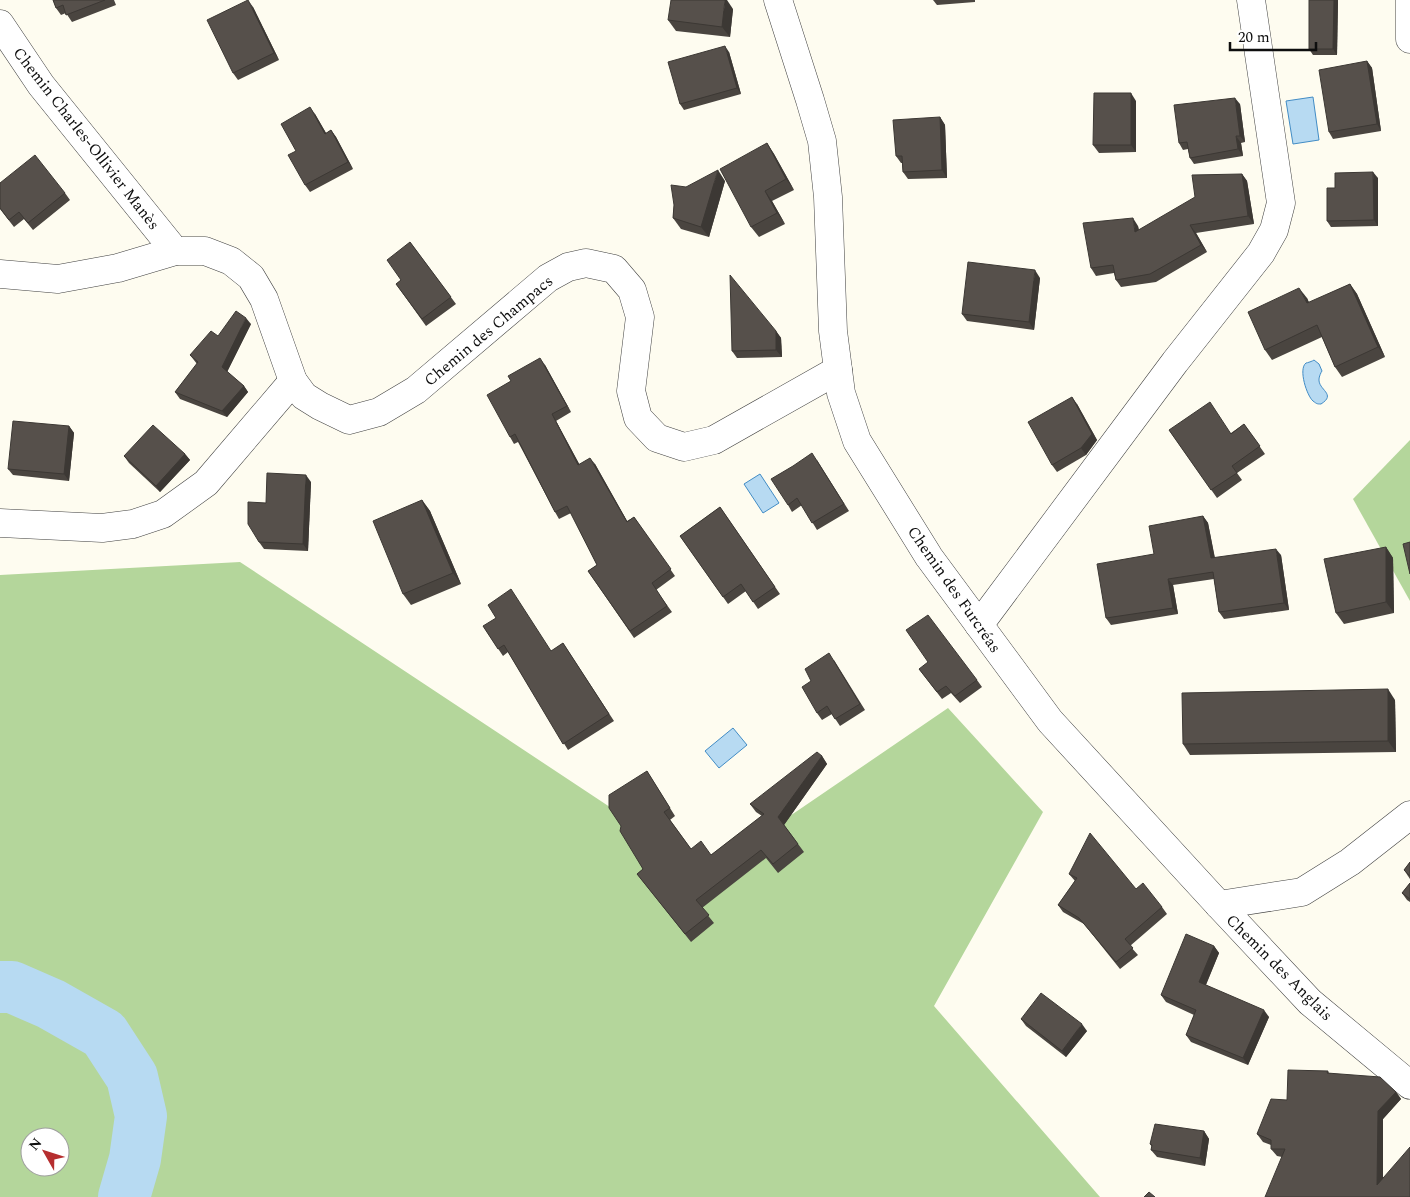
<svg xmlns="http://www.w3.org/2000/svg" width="1410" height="1197" viewBox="0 0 1410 1197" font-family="Spectral,serif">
<rect width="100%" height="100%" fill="#fefcf0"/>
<g fill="#b4d69b" fill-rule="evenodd">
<polygon points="1410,440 1410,601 1353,499"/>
<path d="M 240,562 L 708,872 L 948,708 L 1043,812 L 934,1006 L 1100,1197 L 0,1197 L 0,575 ZM 30,1137 L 60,1137 L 60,1167 L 30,1167 Z"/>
</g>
<g fill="#b7daf2" stroke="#428cc5">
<polygon points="1313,97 1319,140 1293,144 1286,101"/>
<path d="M 1314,360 L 1319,364 L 1322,371 C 1321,372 1319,377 1319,379 C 1318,390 1337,394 1321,404 C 1317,404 1317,404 1313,401 C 1307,396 1298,369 1306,363 C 1307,363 1313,361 1314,360 Z"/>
<polygon points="760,474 779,503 763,513 744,484"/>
<polygon points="733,728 747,745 719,768 705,751"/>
</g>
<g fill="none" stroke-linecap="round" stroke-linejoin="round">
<polyline stroke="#b7daf2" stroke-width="52" points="0,987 12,987 51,1004 104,1034 132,1077 141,1116 135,1159 124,1197"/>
<defs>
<g id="minor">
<polyline points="778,0 810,100 822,141 828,197 833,331 841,393 857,441 929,557 1050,721 1219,905 1310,1002 1410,1085"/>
<polyline points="1410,0 1410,39"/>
<polyline points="0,24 41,85 175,251"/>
<polyline points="0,274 58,279 118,268 175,251 205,251 231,261 251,277 264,299 293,381 304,396 320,406 349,420 379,412 416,390 548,278 568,267 586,263 614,269 632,290 640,317 631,391 638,418 657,438 684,447 714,440 838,370"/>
<polyline points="0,523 102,528 133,524 163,514 206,483 293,381"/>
<polyline points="979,625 1175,362 1261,253 1274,230 1281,203 1251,0"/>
<polyline points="1219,905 1302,892 1350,862 1410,815"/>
</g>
</defs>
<use href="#minor" stroke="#414141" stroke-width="29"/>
<use href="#minor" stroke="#fff" stroke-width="28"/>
</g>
<g fill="#4a4540">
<polygon points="53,0 114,0 116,5 72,22 66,13 61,15 56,8"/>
<polygon points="933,0 975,0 975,2 937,5"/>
<polygon points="1309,0 1338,0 1337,55 1313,55 1309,49"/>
<polygon points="253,7 279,60 238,80 233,73"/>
<polygon points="733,9 730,37 676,31 668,20"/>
<polygon points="729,52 741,94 684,110 680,104"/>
<polygon points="1367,61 1372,68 1381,131 1333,139 1329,132"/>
<polygon points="1136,101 1136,152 1099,153 1093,145"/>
<polygon points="1240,104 1245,142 1241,143 1243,156 1194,164 1190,158 1188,149 1183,150 1179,143"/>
<polygon points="315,114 326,133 331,130 336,137 353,169 310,192 305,185 296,151"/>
<polygon points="940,117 945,125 947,178 908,179 903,172 902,163 901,163 896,156"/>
<polygon points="767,143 774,154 794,190 772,201 785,224 759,237 751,227"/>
<polygon points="1242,174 1247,181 1254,224 1196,233 1207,252 1156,282 1121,287 1116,280 1114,273 1096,276 1091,268 1138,226 1139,230"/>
<polygon points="1378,178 1378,226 1331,227 1327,221 1335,188"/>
<polygon points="725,181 709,237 681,229 673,218 674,205 686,187"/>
<polygon points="0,183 65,193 70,200 33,230 24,219 14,227 0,209"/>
<polygon points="410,242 456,304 426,326 396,284 401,280"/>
<polygon points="1040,278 1034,330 967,321 962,314"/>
<polygon points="1350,284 1357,294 1385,357 1342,377 1335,367 1322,337 1272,360 1265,350 1307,298 1309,303"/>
<polygon points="251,324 227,372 244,386 248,392 227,417 180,399 175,392 197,364 190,355 218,336"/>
<polygon points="776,331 781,338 782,357 737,358 732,351"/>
<polygon points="545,365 571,412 556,421 579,464 595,464 627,521 634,517 675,576 656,590 672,612 634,638 588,571 597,565 571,513 559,519 555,512 518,442 514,444 510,437 511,381"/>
<polygon points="1077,404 1097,440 1086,455 1057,472 1052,465"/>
<polygon points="1244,424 1265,454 1237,473 1242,480 1217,498 1169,430 1231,433"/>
<polygon points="69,426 74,433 69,481 13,475 8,469"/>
<polygon points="185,454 190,460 160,492 129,463 124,456"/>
<polygon points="817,460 849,511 817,530 802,505 792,512 788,505"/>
<polygon points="311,482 308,551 264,549 259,542 266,503"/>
<polygon points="422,500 430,511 461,584 411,605 403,594"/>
<polygon points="720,507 780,594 758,609 746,591 728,604 680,536"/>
<polygon points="1203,516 1208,523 1215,558 1281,555 1289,610 1224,619 1219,612 1214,579 1173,585 1178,614 1111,625 1106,618 1154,554"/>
<polygon points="1386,547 1393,558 1394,613 1344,624 1336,613"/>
<polygon points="483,626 552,651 563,643 614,721 568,750 508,652 503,656"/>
<polygon points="834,660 865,710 840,726 832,714 822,720 817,713 811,681"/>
<polygon points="919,669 977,680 982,687 960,703 951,693 942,699"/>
<polygon points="1395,700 1396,752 1190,755 1183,744"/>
<polygon points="822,756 827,764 784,825 804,852 778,873 766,858 702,908 714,923 691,942 637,874 643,869 621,826 647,771 675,816 670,820 691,849 711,855 762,816 756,812 750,804"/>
<polygon points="1410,862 1410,879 1404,870"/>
<polygon points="1069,874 1136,889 1162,907 1167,914 1130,946 1138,955 1120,969 1084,924 1063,912 1058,905 1075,881"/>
<polygon points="1410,883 1410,902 1407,900 1402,893"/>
<polygon points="1214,946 1219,953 1206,985 1269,1017 1248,1065 1191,1042 1186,1035 1194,1015 1166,1002 1161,995"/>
<polygon points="1021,1019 1087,1031 1066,1057 1026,1026"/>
<polygon points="1328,1071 1329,1073 1396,1092 1401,1099 1383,1119 1383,1178 1410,1197 1282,1157 1277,1156 1271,1149 1271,1145 1263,1142 1257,1134 1287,1100"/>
<polygon points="1204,1131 1209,1139 1205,1166 1157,1157 1151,1150 1152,1147 1150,1144"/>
</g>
<g fill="#3c3834">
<polygon points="248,0 253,7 279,60 274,53"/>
<polygon points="725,0 727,0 733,9 730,37 722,27"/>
<polygon points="1334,0 1338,0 1337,55 1333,49"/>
<polygon points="725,46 729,52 741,94 737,88"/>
<polygon points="1367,61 1372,68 1381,131 1377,124"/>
<polygon points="1131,93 1136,101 1136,152 1131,145"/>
<polygon points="1235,98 1240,104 1245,142 1240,136"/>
<polygon points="310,107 315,114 330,140 325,134"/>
<polygon points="940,117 945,125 947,178 942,170"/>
<polygon points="331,130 336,137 353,169 348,162"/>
<polygon points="1236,136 1241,143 1243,156 1238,149"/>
<polygon points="767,143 774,154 794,190 786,179"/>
<polygon points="718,170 725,181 709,237 701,227"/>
<polygon points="1373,172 1378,178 1378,226 1374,220"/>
<polygon points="1242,174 1247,181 1254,224 1248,216"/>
<polygon points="765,191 772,201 785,224 777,213"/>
<polygon points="1133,218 1138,226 1140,240 1135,232"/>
<polygon points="1190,225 1196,233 1207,252 1201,245"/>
<polygon points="1035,270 1040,278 1034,330 1029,322"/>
<polygon points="1350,284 1357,294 1385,357 1378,347"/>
<polygon points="1299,288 1307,298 1314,313 1307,303"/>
<polygon points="246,318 251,324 226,374 222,367"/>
<polygon points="776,331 781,338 782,357 776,350"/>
<polygon points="540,358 545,365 571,412 567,406"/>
<polygon points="244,386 248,392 227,417 222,411"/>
<polygon points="1072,397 1077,404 1097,440 1086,455 1081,448"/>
<polygon points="552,414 556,421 583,471 578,465"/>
<polygon points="69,426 74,433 69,481 64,474"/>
<polygon points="185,454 190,460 160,492 156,486"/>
<polygon points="590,458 595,464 631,528 627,522"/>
<polygon points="306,475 311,482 308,551 303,544"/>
<polygon points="422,500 430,511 461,584 453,573"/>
<polygon points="1203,516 1208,523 1216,565 1211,558"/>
<polygon points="1386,547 1393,558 1394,613 1386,602"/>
<polygon points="1276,549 1281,555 1289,610 1284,603"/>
<polygon points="1168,579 1173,585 1178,614 1173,608"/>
<polygon points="1388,689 1395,700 1396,752 1388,741"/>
<polygon points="822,756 827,764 784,825 778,817"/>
<polygon points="1214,946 1219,953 1204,989 1199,982"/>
<polygon points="1264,1010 1269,1017 1248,1065 1243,1058"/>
<polygon points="1082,1024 1087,1031 1066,1057 1062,1051"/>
<polygon points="1396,1092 1401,1099 1383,1119 1383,1192 1377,1185 1378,1111"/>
<polygon points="1204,1131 1209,1139 1205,1166 1200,1158"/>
</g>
<g fill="#56504b" stroke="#3c3834">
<polygon points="53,0 105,0 66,15 63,5 56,8"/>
<polygon points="248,0 274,53 233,73 207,20"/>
<polygon points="671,0 725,0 722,27 668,20"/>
<polygon points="1309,0 1334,0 1333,49 1309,49"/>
<polygon points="725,46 737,88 680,104 668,62"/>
<polygon points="1367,61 1377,124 1329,132 1319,70"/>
<polygon points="1094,93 1131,93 1131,145 1093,145"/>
<polygon points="1235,98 1240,136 1236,136 1238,149 1190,158 1187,142 1179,143 1174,105"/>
<polygon points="310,107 325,134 331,130 348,162 305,185 288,155 296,151 281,124"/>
<polygon points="940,117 942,170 903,172 902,156 896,156 893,120"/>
<polygon points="767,143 786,179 765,191 777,213 751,227 720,169"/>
<polygon points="35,155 65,193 28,223 19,212 9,220 0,208 0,183"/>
<polygon points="718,170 701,227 673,218 674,205 671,185 686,187"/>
<polygon points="1373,172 1374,220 1327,221 1327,188 1335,188 1335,173"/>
<polygon points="1242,174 1248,216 1190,225 1201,245 1150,274 1116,280 1113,265 1091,268 1083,223 1133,218 1135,232 1195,197 1192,175"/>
<polygon points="410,242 451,297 422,319 396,284 401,280 387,260"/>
<polygon points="968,262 1035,270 1029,322 962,314"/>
<polygon points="730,275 776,331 776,350 732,351"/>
<polygon points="1350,284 1378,347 1335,367 1317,325 1265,350 1248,312 1299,288 1307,303"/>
<polygon points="236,311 246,318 222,367 244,386 222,411 175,392 198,362 190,355 211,331 218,336"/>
<polygon points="540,358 567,406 552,414 578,465 590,458 627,522 634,517 671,569 652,583 667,606 630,631 588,571 597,565 567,506 555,512 515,434 510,437 487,395 511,381 508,376"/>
<polygon points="1072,397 1092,434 1081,448 1052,465 1028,422"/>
<polygon points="1210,402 1231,434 1244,424 1260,446 1232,466 1237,473 1211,490 1169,430"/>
<polygon points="13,421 69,426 64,474 8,469"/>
<polygon points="153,425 185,454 156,486 124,456"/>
<polygon points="812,453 844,504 812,523 797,498 788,505 771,479 793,466"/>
<polygon points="267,473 306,475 303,544 259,542 248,524 248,502 266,503"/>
<polygon points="422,500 453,573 403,594 373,521"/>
<polygon points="720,507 775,587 753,602 741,584 723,597 680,536"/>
<polygon points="1203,516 1211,558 1276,549 1284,603 1219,612 1213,572 1168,579 1173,608 1106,618 1097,564 1154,554 1149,526"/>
<polygon points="1410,542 1410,574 1403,544"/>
<polygon points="1386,547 1386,602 1336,613 1324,559"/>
<polygon points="511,589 551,651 563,643 609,714 563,744 504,645 498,649 483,626 496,618 488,605"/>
<polygon points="928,615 977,680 955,696 946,686 937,692 919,669 928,662 906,630"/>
<polygon points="829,653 860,704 835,719 827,706 817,713 802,687 811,681 805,669"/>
<polygon points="1388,689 1388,741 1183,744 1182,693"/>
<polygon points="817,752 822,756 778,817 798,844 773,864 761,850 696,900 709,915 685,934 637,874 643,869 620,831 621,826 609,808 609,795 647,771 670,808 664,812 691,849 701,841 711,855 764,814 750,804"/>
<polygon points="1090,833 1136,889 1143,883 1162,907 1125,939 1133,948 1116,962 1079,918 1058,905 1077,878 1069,874"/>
<polygon points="1410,862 1410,876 1404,870"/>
<polygon points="1410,883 1410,899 1402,893"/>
<polygon points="1186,934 1214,946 1199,982 1264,1010 1243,1058 1186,1035 1196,1010 1161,995"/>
<polygon points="1041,993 1082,1024 1062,1051 1021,1019"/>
<polygon points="1288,1070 1328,1071 1327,1073 1380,1077 1396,1092 1378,1111 1377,1185 1410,1147 1410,1197 1265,1197 1285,1149 1271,1149 1271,1140 1257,1134 1271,1099 1287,1100"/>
<polygon points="1155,1124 1204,1131 1200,1158 1151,1150 1152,1145 1150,1144"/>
<polygon points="1149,1192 1155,1197 1144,1197"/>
</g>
<g text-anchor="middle" stroke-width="5" stroke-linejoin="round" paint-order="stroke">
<g font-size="16" fill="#0e0e0e" stroke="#fff">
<text transform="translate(87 138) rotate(52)" y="6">Chemin Charles-Ollivier Manès</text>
<text transform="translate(488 330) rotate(-40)" y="6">Chemin des Champacs</text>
<text transform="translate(955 589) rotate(55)" y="6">Chemin des Furcréas</text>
<text transform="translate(1280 967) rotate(45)" y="6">Chemin des Anglais</text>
</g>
</g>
<g transform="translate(45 1152) rotate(309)"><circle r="24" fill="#ffffff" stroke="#9f9f9f"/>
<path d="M0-4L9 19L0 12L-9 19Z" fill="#b62e2f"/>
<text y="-8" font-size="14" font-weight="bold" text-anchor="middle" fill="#0e0e0e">N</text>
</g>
<path d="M1230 42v8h86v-8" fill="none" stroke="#0e0e0e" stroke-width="2.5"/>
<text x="1238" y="42" font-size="15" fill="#0e0e0e" stroke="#ffffff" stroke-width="4" paint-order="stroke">20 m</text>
</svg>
